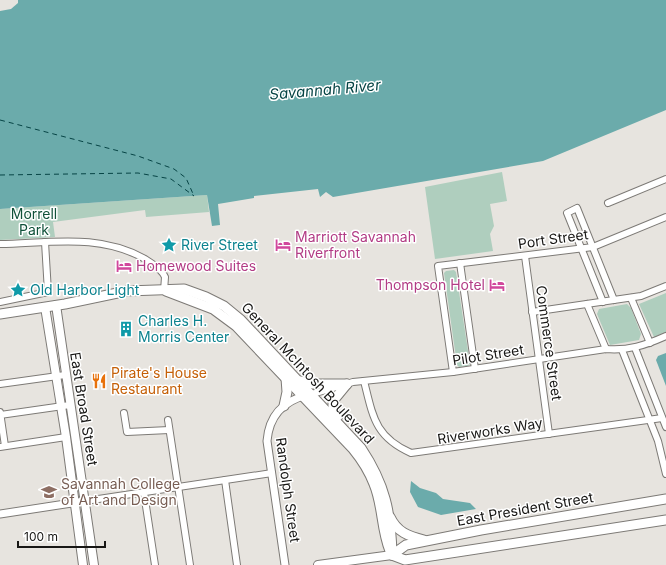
<svg xmlns="http://www.w3.org/2000/svg" width="666" height="565" viewBox="0 0 666 565" font-family="Inter,sans-serif">
<rect width="100%" height="100%" fill="#e7e4df"/>
<g fill="#afcebe">
<polygon points="502,172 507,201 490,204 494,226 490,234 493,251 435,259 425,187"/>
<polygon points="207,195 209,212 146,217 145,210 53,222 55,237 0,240 0,209"/>
<polygon points="454,270 456,272 470,364 468,366 459,367 457,365 444,273 446,271"/>
<polygon points="666,293 666,332 654,337 639,304"/>
<polygon points="627,304 631,308 641,334 639,340 610,345 597,314 599,309"/>
</g>
<g fill="#6babab">
<polygon points="0,0 666,0 666,110 543,161 333,197 326,192 320,197 318,189 254,196 254,198 218,204 220,225 212,226 207,195 0,209"/>
<polygon points="666,353 666,386 656,360 658,356"/>
<polygon points="411,481 420,488 436,493 443,499 470,503 476,509 441,515 418,507 410,492"/>
</g>
<polygon fill="#e7e4df" points="0,0 18,0 18,3 11,9 0,11"/>
<g fill="none" stroke-linecap="round" stroke-linejoin="round">
<g stroke="#064445" stroke-width="1" stroke-dasharray="5 4" stroke-linecap="butt">
<polyline points="0,120 138,156 174,169 186,178 194,196"/>
<polyline points="0,175 138,173 171,179 194,196"/>
</g>
<defs>
<g id="minor">
<polyline points="608,203 666,179"/>
<path d="M 0,244 C 50,243 100,233 145,259 C 152,264 162,269 165,277 L 164,291"/>
<polyline points="525,256 549,434"/>
<polyline points="460,263 475,369"/>
<polyline points="631,298 650,343"/>
<polyline points="0,302 48,292 45,242"/>
<polyline points="603,302 567,213 577,208 614,300"/>
<polyline points="587,304 606,349"/>
<polyline points="532,312 641,296 666,286"/>
<polyline points="635,348 666,427"/>
<polyline points="622,350 658,441 666,474"/>
<polyline points="453,372 438,266 593,247 666,217"/>
<path d="M 364,381 C 373,417 375,437 411,453 L 662,418"/>
<polyline points="0,384 65,375"/>
<path d="M 312,394 L 353,382 L 453,372 L 606,349 C 628,351 646,345 666,336"/>
<polyline points="0,412 5,446"/>
<polyline points="124,413 127,432 169,430"/>
<polyline points="0,415 70,405"/>
<polyline points="168,420 190,565"/>
<polyline points="0,447 66,437"/>
<polyline points="225,480 237,565"/>
<polyline points="144,493 155,565"/>
<polyline points="85,501 272,473"/>
</g>
<g id="tertiary">
<polyline points="0,514 85,501"/>
<path d="M 285,565 L 267,441 C 269,416 283,401 307,395"/>
</g>
<g id="secondary">
<polyline points="56,305 94,565"/>
<polyline points="45,307 66,437 83,565"/>
<polyline points="318,565 392,555"/>
</g>
<g id="primary">
<path d="M 166,291 L 213,309 L 236,326 L 353,449 C 362,460 369,471 374,484 C 383,505 381,529 390,551"/>
<path d="M 0,314 L 65,304 L 127,291 L 184,289 L 206,297 L 224,306 L 241,320 L 361,448 C 385,484 391,512 392,555"/>
<polyline points="300,381 313,384 347,384"/>
<polyline points="284,406 287,392 286,378"/>
<polyline points="338,416 333,411 333,401 347,384"/>
<path d="M 390,517 C 397,532 408,536 424,540"/>
<polyline points="392,555 406,545 481,530 666,499"/>
<polyline points="392,555 405,560 666,520"/>
</g>
</defs>
<use href="#minor" stroke="#7d7a76" stroke-width="8"/>
<use href="#tertiary" stroke="#7d7a76" stroke-width="9"/>
<use href="#secondary" stroke="#7d7a76" stroke-width="10"/>
<use href="#primary" stroke="#7d7a76" stroke-width="11"/>
<use href="#minor" stroke="#fff" stroke-width="6"/>
<use href="#tertiary" stroke="#fff" stroke-width="7"/>
<use href="#secondary" stroke="#fff" stroke-width="8"/>
<use href="#primary" stroke="#fff" stroke-width="9"/>
</g>
<defs>
<symbol id="sight-bare" viewBox="-9 -9 18 18"><path d="M0-6L1.8-2.2L6-1.7L2.9 1.2L3.7 5.4L0 3.3L-3.7 5.4L-2.9 1.2L-6-1.7L-1.8-2.2Z" fill="#0f9aa8" stroke="#fff" stroke-width="2.5" paint-order="stroke"/></symbol>
<symbol id="hotel-bare" viewBox="-9 -9 18 18"><path d="M-6-4.5h1.5V1H6V5H4.5V3h-9V5H-6ZM-4 0a1.8 1.8 0 1 1 3.6 0ZM.5 0V-2.5h3Q6-2.5 6 0Z" fill="#d1479c" stroke="#fff" stroke-width="2.5" paint-order="stroke"/></symbol>
<symbol id="building-bare" viewBox="-9 -9 18 18"><path d="M-4-6H4V6H1V3H-1V6H-4ZM-2.5-4.3h1.7v1.8h-1.7ZM.8-4.3h1.7v1.8H.8ZM-2.5-1h1.7V.8h-1.7ZM.8-1h1.7V.8H.8Z" fill="#0f9aa8" stroke="#fff" stroke-width="2.5" paint-order="stroke"/></symbol>
<symbol id="restaurant-bare" viewBox="-9 -9 18 18"><path d="M-5-6h1v4h1v-4h1v4h1v-4h1v5L-1.5 .5V6h-2V.5L-5-1ZM5-6V6H3V1.5H1.5Q1.5-4 5-6Z" fill="#e8710a" stroke="#fff" stroke-width="2.5" paint-order="stroke"/></symbol>
<symbol id="university-bare" viewBox="-9 -9 18 18"><path d="M0-5L7-2L0 1L-7-2ZM-4 1L0 2.5L4 1V4Q0 6-4 4Z" fill="#8d6e63" stroke="#fff" stroke-width="2.5" paint-order="stroke"/></symbol>
</defs>
<g fill-rule="evenodd">
<use href="#sight-bare" x="158" y="234" width="22" height="22"/>
<use href="#hotel-bare" x="272" y="234" width="22" height="22"/>
<use href="#hotel-bare" x="113" y="255" width="22" height="22"/>
<use href="#hotel-bare" x="486" y="274" width="22" height="22"/>
<use href="#sight-bare" x="7" y="279" width="22" height="22"/>
<use href="#building-bare" x="115" y="318" width="22" height="22"/>
<use href="#restaurant-bare" x="88" y="370" width="22" height="22"/>
<use href="#university-bare" x="38" y="481" width="22" height="22"/>
</g>
<g text-anchor="middle" stroke-width="3" stroke-linejoin="round" paint-order="stroke">
<g font-size="14" fill="#105139" stroke="#fff">
<text x="34" y="219">Morrell<tspan x="34" dy="16">Park</tspan></text>
</g>
<g font-size="14" fill="#b23c85" stroke="#fff" text-anchor="start">
<text x="295" y="242">Marriott Savannah<tspan x="295" dy="16">Riverfront</tspan></text>
<text x="136" y="271">Homewood Suites</text>
<text x="485" y="290" text-anchor="end">Thompson Hotel</text>
</g>
<g font-size="14" fill="#181715" stroke="#fff">
<text transform="translate(553 239) rotate(-8)" y="5">Port Street</text>
<text transform="translate(549 343) rotate(82)" y="5">Commerce Street</text>
<text transform="translate(488 355) rotate(-9)" y="5">Pilot Street</text>
<text transform="translate(308 373) rotate(47)" y="5">General McIntosh Boulevard</text>
<text transform="translate(84 409) rotate(81)" y="5">East Broad Street</text>
<text transform="translate(490 431) rotate(-9)" y="5">Riverworks Way</text>
<text transform="translate(288 490) rotate(82)" y="5">Randolph Street</text>
<text transform="translate(525 509) rotate(-10)" y="5">East President Street</text>
</g>
<g font-size="14" fill="#0d838f" stroke="#fff" text-anchor="start">
<text x="181" y="250">River Street</text>
<text x="30" y="295">Old Harbor Light</text>
<text x="138" y="326">Charles H.<tspan x="138" dy="16">Morris Center</tspan></text>
</g>
<g font-size="14" fill="#c56008" stroke="#fff" text-anchor="start">
<text x="111" y="378">Pirate's House<tspan x="111" dy="16">Restaurant</tspan></text>
</g>
<g font-size="14" fill="#785e54" stroke="#fff" text-anchor="start">
<text x="61" y="489">Savannah College<tspan x="61" dy="16">of Art and Design</tspan></text>
</g>
<g font-size="15" font-style="italic" fill="#064445" stroke="#fff">
<text transform="translate(325 90) rotate(-5)" y="5">Savannah River</text>
</g>
</g>
<path d="M18 541v6h87v-6" fill="none" stroke="#181715" stroke-width="2"/>
<text x="24" y="541" font-size="12" fill="#181715" stroke="#ffffff" stroke-width="3" paint-order="stroke">100 m</text>
</svg>
